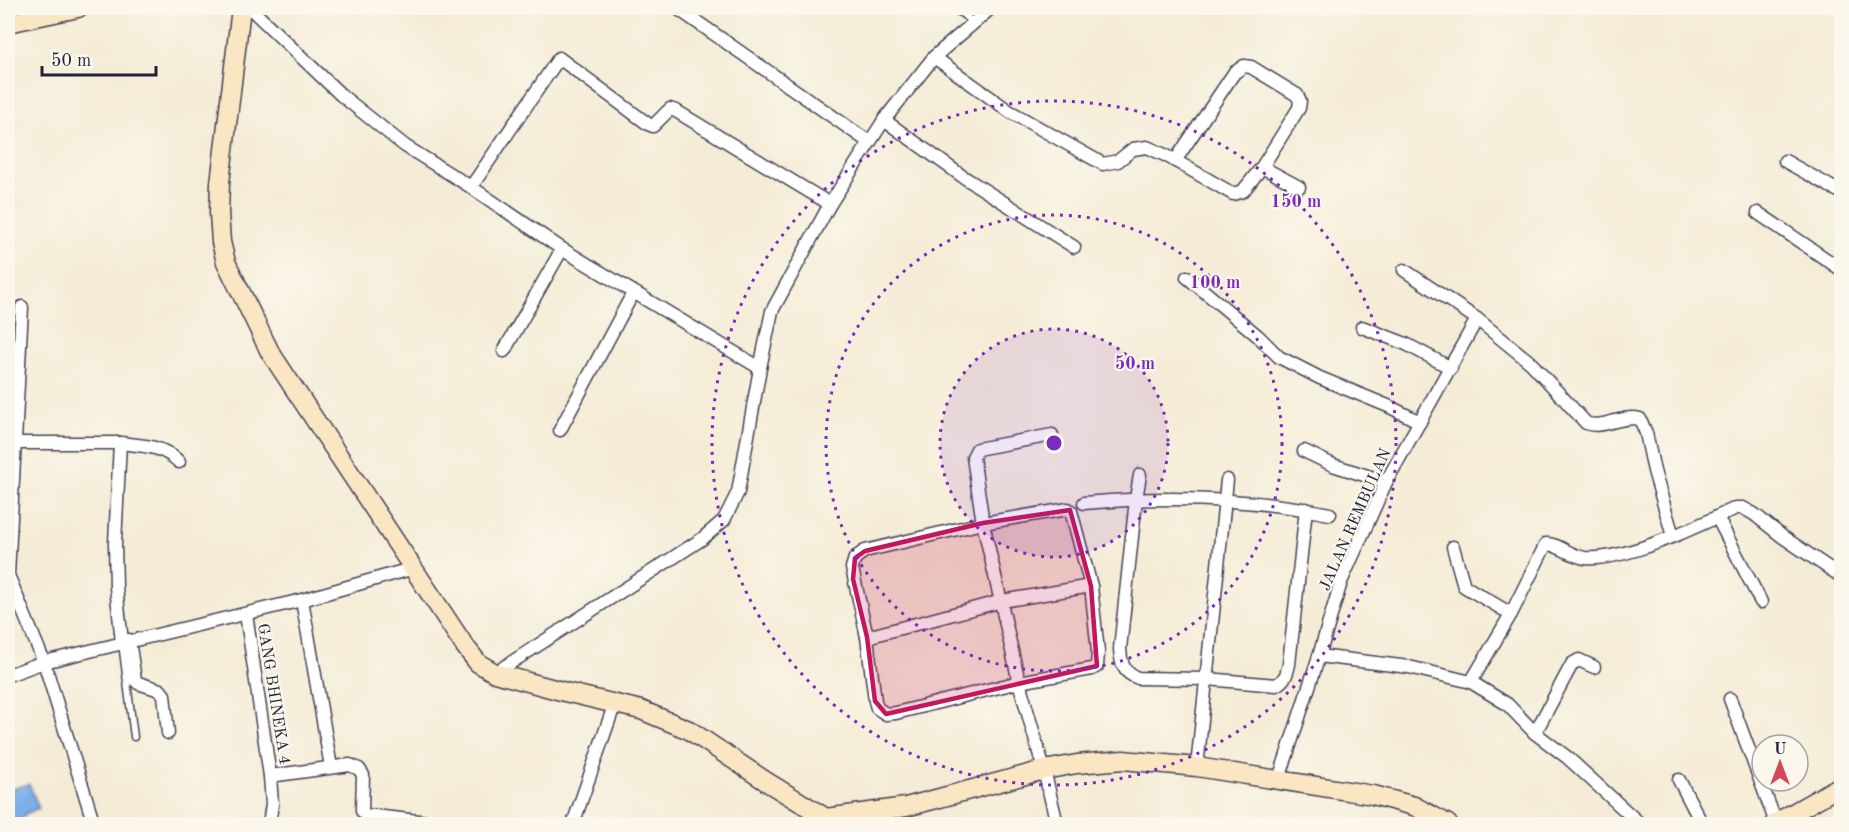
<svg xmlns="http://www.w3.org/2000/svg" width="1849" height="832" viewBox="0 0 1849 832" font-family="'Old Standard TT',serif">
<rect width="100%" height="100%" fill="#fbf7ec"/>
<filter id="ink" filterUnits="userSpaceOnUse"><feTurbulence type="fractalNoise" baseFrequency=".0167" numOctaves="2"/><feDisplacementMap in="SourceGraphic" scale="12" xChannelSelector="R" yChannelSelector="G"/><feConvolveMatrix kernelMatrix="1 2 1 2 8 2 1 2 1" color-interpolation-filters="sRGB"/></filter>
<filter id="wash" filterUnits="userSpaceOnUse"><feTurbulence type="fractalNoise" baseFrequency=".008" numOctaves="4" result="noise"/><feDisplacementMap in="SourceGraphic" scale="24" xChannelSelector="R" yChannelSelector="G"/><feGaussianBlur stdDeviation="1.35" result="paint"/><feColorMatrix in="noise" values="0 0 0 0 0 0 0 0 0 0 0 0 0 0 0 0 0 1.4 0 .05"/><feComposite in="paint" operator="in"/></filter>
<g filter="url(#wash)">
<rect width="100%" height="100%" fill="#f4ecd6"/>
<polygon fill="#7baee8" stroke="#4e6892" stroke-width="1.5" points="29,784 39,808 25,814 19,824 8,824 8,790"/>
</g>
<g filter="url(#ink)">
<g fill="none" stroke-linecap="round" stroke-linejoin="round">
<defs>
<g id="lane">
<polyline points="953,8 974,22"/>
<polyline points="122,643 134,737"/>
</g>
<g id="street">
<polyline points="250,8 341,95 405,146 471,187 562,249 760,368"/>
<polyline points="677,8 869,142"/>
<polyline points="934,57 1009,111 1103,164 1118,161 1133,149 1147,147 1167,156 1233,194 1243,191 1262,167 1299,187"/>
<polyline points="884,120 962,176 1074,247"/>
<polyline points="1175,161 1234,73 1244,66 1251,67 1297,95 1300,101 1299,108 1262,167"/>
<polyline points="1785,161 1842,193"/>
<polyline points="471,187 559,58 648,124 653,126 670,109 676,111 830,204"/>
<polyline points="1758,213 1842,270"/>
<path d="M 1404,270 L 1477,319 L 1531,363 L 1586,423 C 1602,430 1622,414 1640,419 L 1646,433 L 1654,471 L 1673,536"/>
<polyline points="1187,277 1258,336 1279,357 1320,378 1388,406 1420,422"/>
<polyline points="22,307 8,575 44,662 94,824"/>
<polyline points="1362,327 1406,344 1451,368"/>
<polyline points="504,351 562,249"/>
<polyline points="560,430 633,293"/>
<polyline points="1052,435 977,449 973,457 983,523 1019,682 1044,770 1057,824"/>
<polyline points="8,443 120,443 115,543 116,587 122,642"/>
<path d="M 120,443 C 143,446 162,445 179,462"/>
<polyline points="1304,451 1333,465 1386,482"/>
<path d="M 1140,475 L 1136,499 L 1120,649 C 1121,663 1123,673 1138,678 L 1207,679 L 1276,685 C 1285,680 1287,674 1289,664 L 1306,509"/>
<path d="M 1084,503 C 1165,496 1250,498 1330,514"/>
<polygon points="1068,509 1071,511 1091,586 1098,652 1097,666 1092,669 1019,682 896,713 886,714 877,708 875,701 867,637 852,568 855,558 865,551 983,523"/>
<polyline points="1717,517 1761,602"/>
<polyline points="1453,547 1464,586 1511,614"/>
<polyline points="302,600 331,767"/>
<polyline points="246,614 270,776 272,804 269,824"/>
<polyline points="867,637 1002,601 1091,586"/>
<polyline points="129,640 135,680 138,683 160,690 164,695 168,733"/>
<polyline points="1319,656 1409,667 1471,682 1507,704 1535,733 1568,758 1640,824"/>
<polyline points="495,673 702,539 724,520 738,492 760,368 772,311 830,204 884,120 934,57 991,8"/>
<polyline points="8,675 44,662 302,600 414,568"/>
<path d="M 1471,682 L 1511,614 L 1546,544 C 1556,543 1571,556 1585,558 C 1626,561 1698,526 1736,508 L 1743,508 L 1754,514 L 1783,537 L 1842,577"/>
<polyline points="1730,699 1776,823"/>
<polyline points="1535,733 1572,664 1579,660 1594,667"/>
<polyline points="1197,767 1227,480"/>
<polyline points="270,776 350,765 359,769 363,775 362,811 365,815 445,824"/>
<polyline points="1279,779 1319,656 1341,582 1386,482 1477,319"/>
<polyline points="1679,780 1702,824"/>
<polyline points="573,824 615,703"/>
</g>
<g id="secondary">
<polyline points="241,8 220,183 219,213 221,242 226,262 270,352 464,645 478,663 495,673 565,692 641,710 689,730 767,782 826,818 906,807 1044,770 1077,764 1123,760 1197,767 1373,795 1414,806 1448,824"/>
<polyline points="8,23 78,8"/>
<polyline points="1774,824 1842,785"/>
</g>
</defs>
<use href="#lane" stroke="#424052" stroke-width="9"/>
<use href="#street" stroke="#424052" stroke-width="15"/>
<use href="#secondary" stroke="#424052" stroke-width="21"/>
<use href="#lane" stroke="#fff" stroke-width="6"/>
<use href="#street" stroke="#fff" stroke-width="12"/>
<use href="#secondary" stroke="#fbe6c4" stroke-width="18"/>
</g>
</g>
<path fill="#c2185b" fill-opacity="0.2" stroke="#c2185b" stroke-width="4.5" stroke-linejoin="round" d="M 1070,510 L 1091,586 L 1097,666 L 886,714 L 875,701 L 867,637 L 853,579 L 855,558 L 865,551 L 983,523 Z"/>
<circle cx="1054" cy="443" r="114" fill="#7b2cbf" fill-opacity=".12"/>
<g fill="none" stroke="#7b2cbf" stroke-width="3" stroke-dasharray="3 6">
<circle cx="1054" cy="443" r="114"/>
<circle cx="1054" cy="443" r="228"/>
<circle cx="1054" cy="443" r="342"/>
</g>
<g text-anchor="middle" stroke-width="4.5" stroke-linejoin="round" paint-order="stroke">
<g font-size="16" fill="#22223b" stroke="#fbf7ec">
<text transform="translate(1354 519) rotate(-66)" y="6">JALAN REMBULAN</text>
<text transform="translate(275 694) rotate(81)" y="6">GANG BHINEKA 4</text>
</g>
</g>
<circle cx="1054" cy="443" r="9" fill="#7b2cbf" stroke="#fbf7ec" stroke-width="3"/>
<g font-size="18" text-anchor="middle" font-weight="bold" fill="#7b2cbf" stroke="#fbf7ec" stroke-width="4.5" stroke-linejoin="round" paint-order="stroke">
<text x="1296" y="207">150 m</text>
<text x="1215" y="288">100 m</text>
<text x="1135" y="369">50 m</text>
</g>
<rect width="1849" height="832" fill="none" stroke="#fbf7ec" stroke-width="30"/>
<g transform="translate(1780 763)"><circle r="28" fill="#fbf7ec" stroke="#a4a2a5" stroke-width="1.5"/>
<path d="M0-4.5L10 22L0 15L-10 22Z" fill="#d1495b"/>
<text y="-9" font-size="16" font-weight="bold" text-anchor="middle" fill="#22223b">U</text>
</g>
<path d="M42 66v9h114v-9" fill="none" stroke="#22223b" stroke-width="3"/>
<text x="51" y="66" font-size="18" fill="#22223b" stroke="#fbf7ec" stroke-width="4.5" paint-order="stroke">50 m</text>
</svg>
